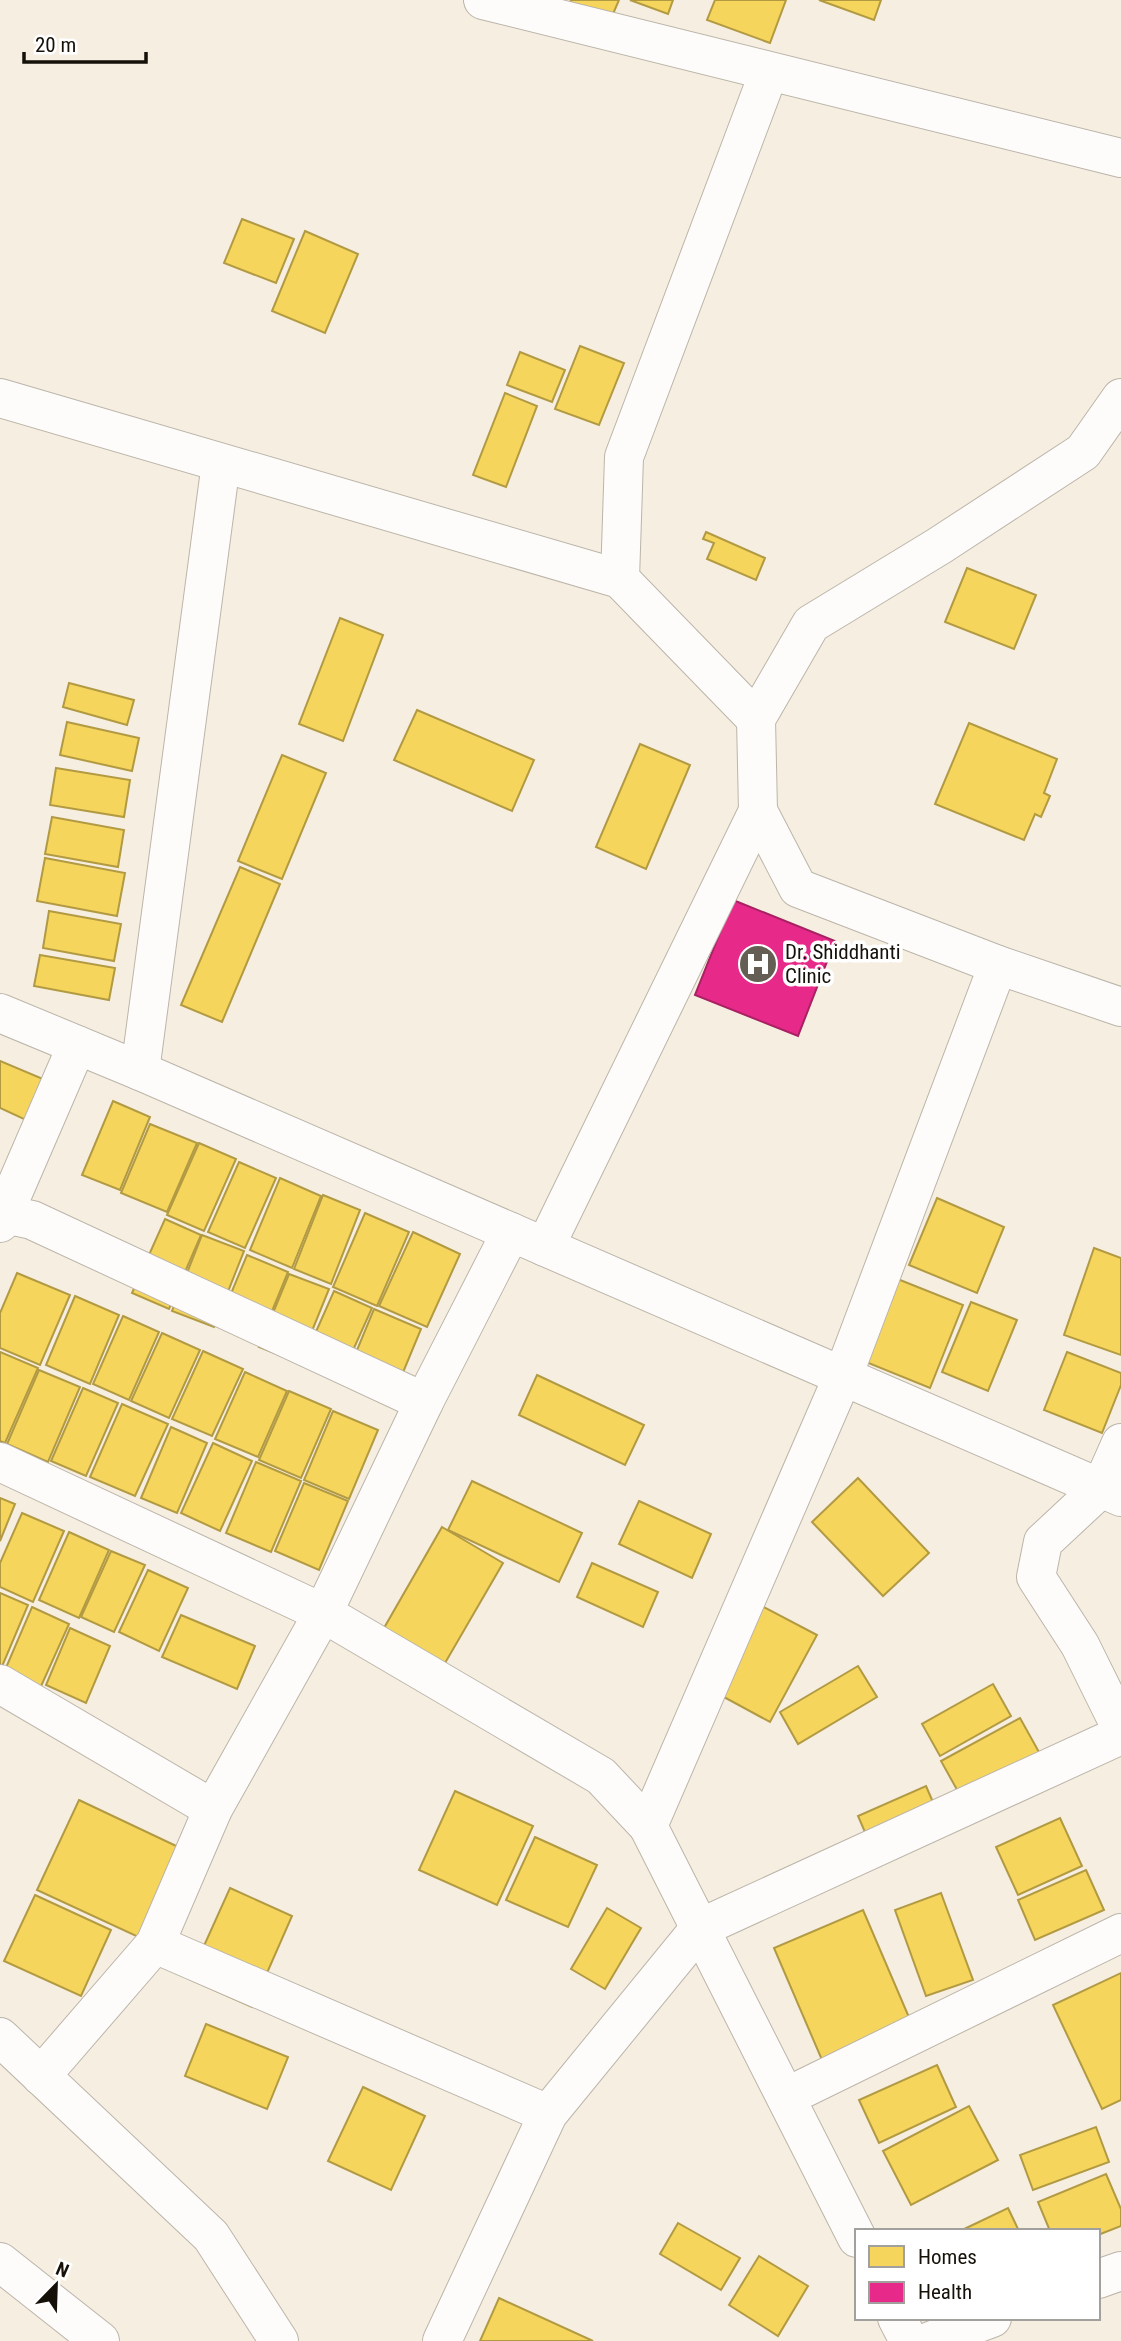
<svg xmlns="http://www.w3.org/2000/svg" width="1121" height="2341" viewBox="0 0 1121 2341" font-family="'Roboto Condensed',sans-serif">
<rect width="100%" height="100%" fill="#f6eee0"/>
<g fill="#f6d55c" stroke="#b29a43" stroke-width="2">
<polygon points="571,0 619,0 607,28 567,10"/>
<polygon points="630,0 673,0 668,14"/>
<polygon points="715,0 786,0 770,43 707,20"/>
<polygon points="819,0 881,0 874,20"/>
<polygon points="242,219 294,239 276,283 224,263"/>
<polygon points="305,231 358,254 325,333 272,311"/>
<polygon points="580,346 624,363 599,425 555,409"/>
<polygon points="520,352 565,370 552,402 507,385"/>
<polygon points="505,393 537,406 506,487 473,475"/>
<polygon points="706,532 765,558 756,580 707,559 714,543 703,539"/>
<polygon points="967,568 1036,595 1014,649 945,622"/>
<polygon points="340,618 383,635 343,741 299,724"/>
<polygon points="69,683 134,700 127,725 63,707"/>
<polygon points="417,710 534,760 512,811 394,760"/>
<polygon points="67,722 139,738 132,771 60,755"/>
<polygon points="969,723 1057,759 1044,793 1050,796 1041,817 1035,814 1024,840 935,804"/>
<polygon points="640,744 690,765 646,869 596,847"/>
<polygon points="282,755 326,773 282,879 238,861"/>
<polygon points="56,768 130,780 124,817 50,805"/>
<polygon points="52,817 124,830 118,867 45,854"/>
<polygon points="45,858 125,873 117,916 37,901"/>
<polygon points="240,867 280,884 222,1022 181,1005"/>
<polygon points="49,911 121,924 114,961 43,948"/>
<polygon points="40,955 115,968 109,1000 34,986"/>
<polygon points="0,1061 43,1079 26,1120 0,1108"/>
<polygon points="113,1101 150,1117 120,1190 82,1175"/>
<polygon points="150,1124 197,1143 167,1212 121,1193"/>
<polygon points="199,1143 236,1159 204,1231 167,1215"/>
<polygon points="239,1162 276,1178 245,1248 208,1232"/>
<polygon points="280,1178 321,1196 292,1268 250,1250"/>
<polygon points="323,1195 360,1210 331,1284 294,1269"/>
<polygon points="937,1198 1004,1227 977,1293 909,1265"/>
<polygon points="365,1213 409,1232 377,1306 333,1287"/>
<polygon points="165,1219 201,1235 169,1309 132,1293"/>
<polygon points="413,1232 460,1254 427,1327 379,1306"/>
<polygon points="202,1235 244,1251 214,1327 172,1311"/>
<polygon points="1094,1248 1121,1258 1121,1355 1064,1335"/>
<polygon points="247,1255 288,1272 259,1343 218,1325"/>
<polygon points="17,1273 70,1295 40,1365 0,1348 0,1313"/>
<polygon points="289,1274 329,1289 299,1363 259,1347"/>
<polygon points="895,1278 963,1305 930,1388 861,1360"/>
<polygon points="334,1291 372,1308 341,1377 303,1361"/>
<polygon points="75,1296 119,1315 90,1384 46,1365"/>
<polygon points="971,1302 1017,1320 988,1391 942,1372"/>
<polygon points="374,1309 421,1329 392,1399 345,1379"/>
<polygon points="123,1316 159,1332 129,1400 93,1384"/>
<polygon points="162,1333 200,1350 169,1418 131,1401"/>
<polygon points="203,1351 243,1369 212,1436 172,1419"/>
<polygon points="0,1352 38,1368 5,1443 0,1441"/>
<polygon points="1067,1352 1121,1373 1121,1385 1102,1433 1044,1410"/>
<polygon points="39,1370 80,1387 48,1462 7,1444"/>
<polygon points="245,1372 287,1391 258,1457 215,1439"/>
<polygon points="537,1375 644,1425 625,1465 519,1415"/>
<polygon points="83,1388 118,1403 86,1476 51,1461"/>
<polygon points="289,1391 331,1409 301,1478 259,1460"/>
<polygon points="122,1404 168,1424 135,1496 90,1477"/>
<polygon points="333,1411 378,1430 349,1499 304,1480"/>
<polygon points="171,1427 207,1443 177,1513 141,1498"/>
<polygon points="213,1443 252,1461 220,1531 181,1513"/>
<polygon points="256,1462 301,1481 271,1552 226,1533"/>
<polygon points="858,1478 929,1553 883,1596 812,1522"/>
<polygon points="472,1481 582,1533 559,1582 448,1530"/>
<polygon points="304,1483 348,1501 319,1570 275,1551"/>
<polygon points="0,1498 15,1504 0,1541"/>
<polygon points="639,1501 711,1534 692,1578 619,1544"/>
<polygon points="22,1513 64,1531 33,1602 0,1587 0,1563"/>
<polygon points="442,1527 503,1563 441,1670 380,1635"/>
<polygon points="69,1532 109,1550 79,1618 39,1600"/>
<polygon points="111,1551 145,1565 114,1632 81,1617"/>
<polygon points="592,1563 658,1592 643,1627 577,1597"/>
<polygon points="148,1570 188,1588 159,1651 119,1632"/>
<polygon points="0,1593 28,1605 0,1671"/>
<polygon points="758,1604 817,1635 770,1722 711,1690"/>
<polygon points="32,1607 69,1624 38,1693 2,1677"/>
<polygon points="181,1615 255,1646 237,1689 162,1657"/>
<polygon points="70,1628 110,1646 86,1703 46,1685"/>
<polygon points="858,1666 877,1697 798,1744 780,1712"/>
<polygon points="993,1684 1011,1716 940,1756 922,1724"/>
<polygon points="1020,1718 1044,1761 965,1804 941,1761"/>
<polygon points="926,1786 939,1816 871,1846 858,1816"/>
<polygon points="455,1791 533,1826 497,1905 419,1870"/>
<polygon points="79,1800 189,1852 147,1941 37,1890"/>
<polygon points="1060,1818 1082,1866 1018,1895 996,1847"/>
<polygon points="535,1837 597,1865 568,1927 506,1900"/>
<polygon points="1086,1870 1104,1910 1035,1940 1018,1900"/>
<polygon points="230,1888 292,1916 252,2007 189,1979"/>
<polygon points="941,1893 973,1980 926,1996 895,1910"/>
<polygon points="35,1895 111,1930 81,1996 4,1961"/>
<polygon points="607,1908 641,1928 605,1989 571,1969"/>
<polygon points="863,1910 911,2022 822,2060 774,1948"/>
<polygon points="1121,1973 1121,2100 1102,2109 1053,2005"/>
<polygon points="206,2024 288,2057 267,2109 185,2076"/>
<polygon points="937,2065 956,2107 879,2143 859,2100"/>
<polygon points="363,2087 425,2116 391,2190 328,2161"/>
<polygon points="969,2106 998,2160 911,2205 883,2151"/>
<polygon points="1096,2127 1109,2162 1033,2190 1020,2155"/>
<polygon points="1106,2174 1121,2209 1121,2226 1098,2235 1098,2231 1050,2231 1038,2202"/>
<polygon points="1008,2208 1019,2231 960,2231"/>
<polygon points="678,2223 740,2258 721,2290 660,2254"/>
<polygon points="759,2256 808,2286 778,2336 729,2305"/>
<polygon points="499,2298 593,2341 480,2341"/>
</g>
<polygon fill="#e7298a" stroke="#a82263" stroke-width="2" points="733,900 835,941 798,1036 695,995"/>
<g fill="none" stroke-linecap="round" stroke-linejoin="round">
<defs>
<g id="minor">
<polyline points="483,0 1121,158"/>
<polyline points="0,398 620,579 756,719"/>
<polyline points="1121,398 1083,452 939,546 811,624 756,719 758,811 798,888 998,965 1121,1007"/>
<polyline points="620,579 624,457 769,72"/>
<polyline points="0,1013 140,1071 1121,1497"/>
<polyline points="140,1071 221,463"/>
<polyline points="0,1213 32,1220 424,1402"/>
<polyline points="0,1223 77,1045"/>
<polyline points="545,1247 758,811"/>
<polyline points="1121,1443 1101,1488 1043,1542 1036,1577 1080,1645 1121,1728"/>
<polyline points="0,1462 323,1613 601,1776 648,1826"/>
<polyline points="0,1684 213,1809"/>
<polyline points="155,1944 548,2114"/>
<polyline points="0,2037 211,2236 279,2341"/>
<polyline points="41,2076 155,1944 213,1809 323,1613 424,1402 511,1232"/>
<polyline points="786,2097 1121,1933"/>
<polyline points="857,2238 648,1826 843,1376 998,965"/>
<polyline points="0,2262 100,2341"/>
<polyline points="1098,2279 1121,2271"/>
<polyline points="897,2318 909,2341"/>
<polyline points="442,2341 548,2114 700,1928 1121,1735"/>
<polyline points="930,2341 992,2318"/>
</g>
</defs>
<use href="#minor" stroke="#bbb5aa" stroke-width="40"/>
<use href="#minor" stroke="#fefcfa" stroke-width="38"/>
</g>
<defs>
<symbol id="hospital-disc" viewBox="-11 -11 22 22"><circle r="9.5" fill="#645e54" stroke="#fff"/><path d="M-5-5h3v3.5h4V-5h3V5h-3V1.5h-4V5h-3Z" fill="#fff"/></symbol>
</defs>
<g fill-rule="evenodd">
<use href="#hospital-disc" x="736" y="942" width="44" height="44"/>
</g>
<g text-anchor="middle" stroke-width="7" stroke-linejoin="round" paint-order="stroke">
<g font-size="21" fill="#151109" stroke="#fff" text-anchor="start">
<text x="785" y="959">Dr. Shiddhanti<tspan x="785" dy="24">Clinic</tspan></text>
</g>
</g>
<rect x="855" y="2229" width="245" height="91" fill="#ffffff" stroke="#a1a09d" stroke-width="2"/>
<rect x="869" y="2246" width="35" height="21" fill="#f6d55c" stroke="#a1a09d" stroke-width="2"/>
<text x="918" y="2264" font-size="21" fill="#151109">Homes</text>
<rect x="869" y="2282" width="35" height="21" fill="#e7298a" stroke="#a1a09d" stroke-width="2"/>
<text x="918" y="2299" font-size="21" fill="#151109">Health</text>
<g transform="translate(56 2285) rotate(23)" stroke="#ffffff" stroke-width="5" paint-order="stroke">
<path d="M0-5L12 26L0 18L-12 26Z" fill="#151109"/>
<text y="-10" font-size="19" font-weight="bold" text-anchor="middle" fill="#151109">N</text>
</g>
<path d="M24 52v10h122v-10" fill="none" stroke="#151109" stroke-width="3.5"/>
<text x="35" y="52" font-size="21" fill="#151109" stroke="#ffffff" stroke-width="5" paint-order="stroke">20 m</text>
</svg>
